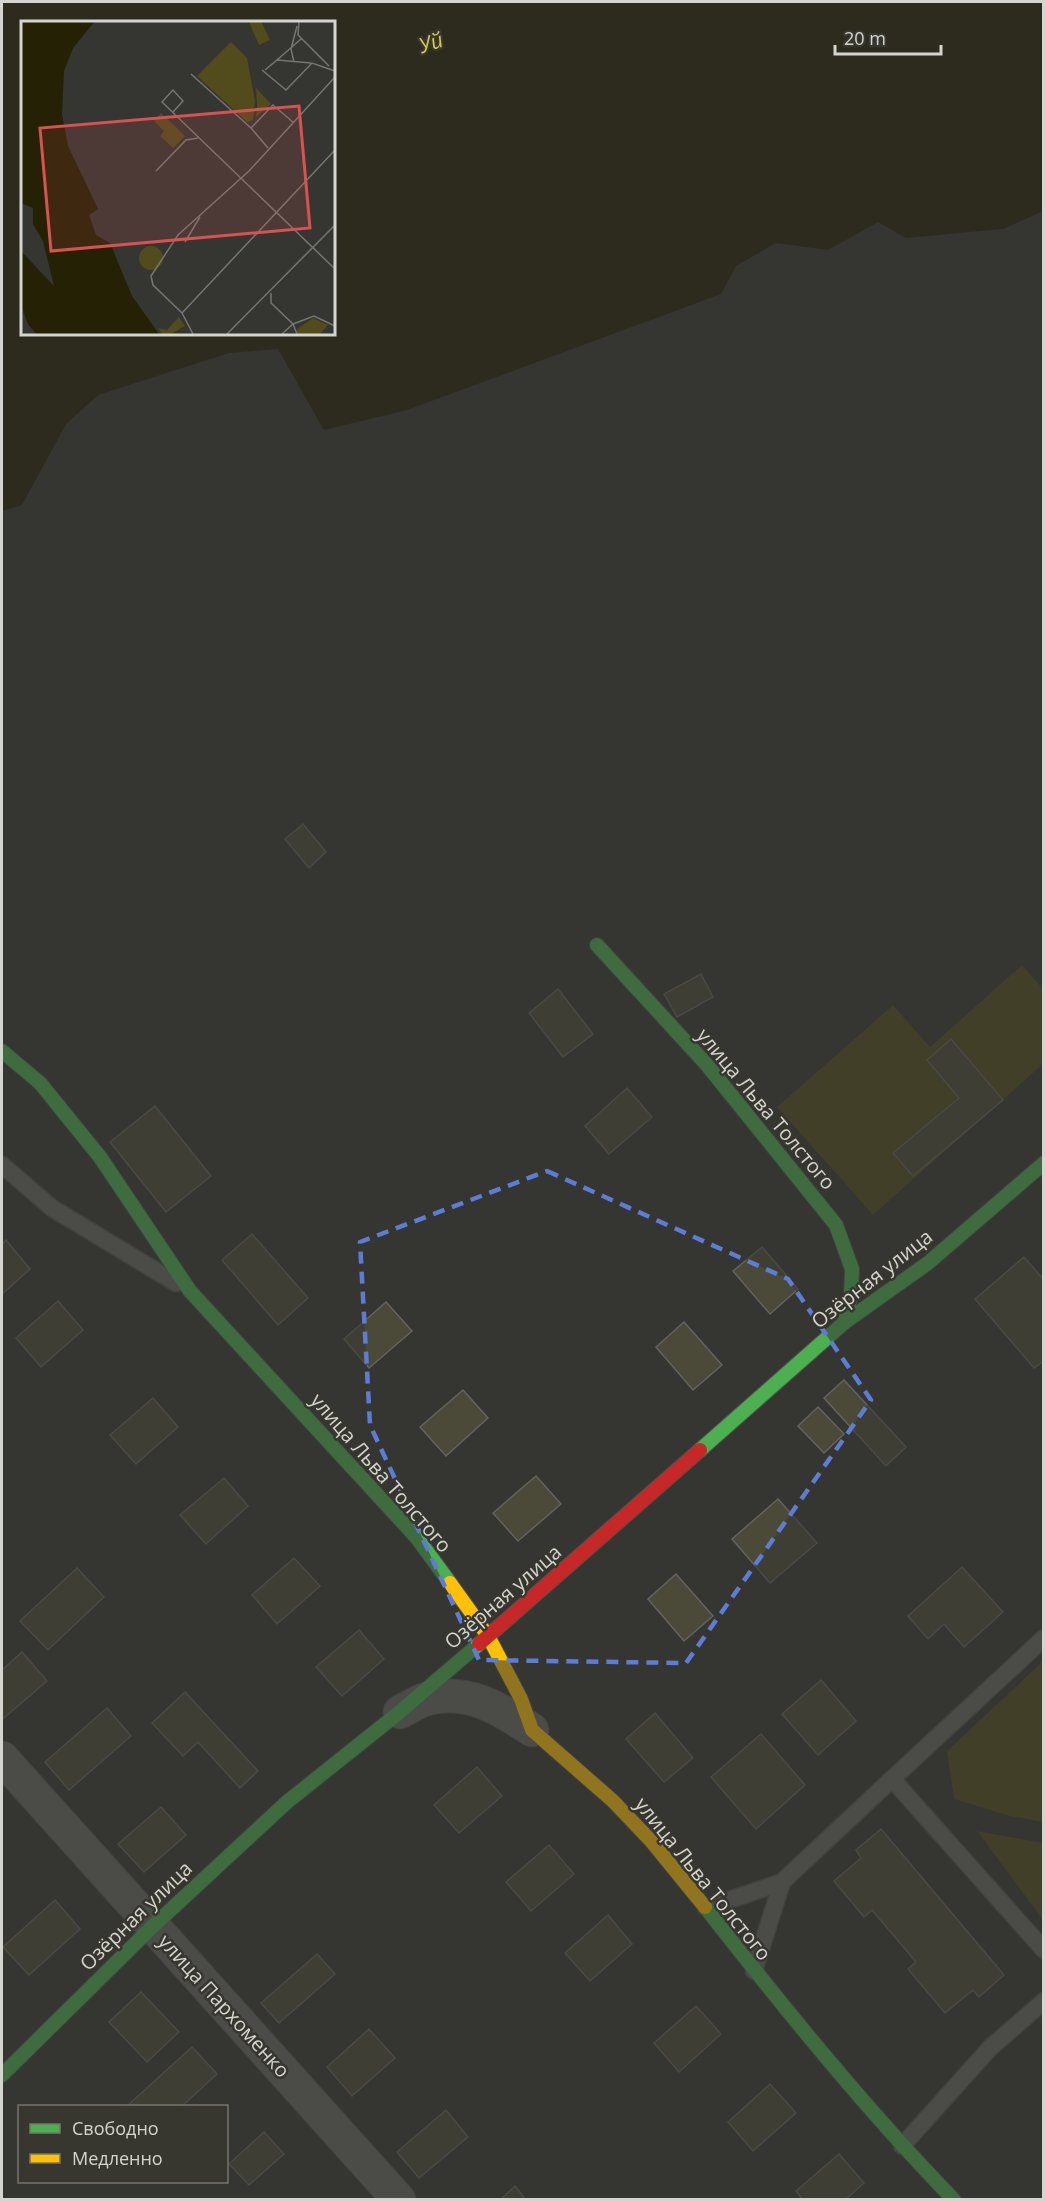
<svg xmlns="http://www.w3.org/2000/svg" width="1045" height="2201" viewBox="0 0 1045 2201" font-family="'Open Sans',sans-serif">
<rect width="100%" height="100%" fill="#353531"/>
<g fill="#524c1d">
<polygon points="1022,965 1043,989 1043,1064 873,1215 777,1107 893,1005 930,1047"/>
<polygon points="1043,1661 1043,1822 1010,1816 954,1799 947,1751"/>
<polygon points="977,1831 1043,1843 1043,1921 1043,1920"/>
</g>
<path fill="#242105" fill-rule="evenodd" d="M 2,2 L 1043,2 L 1043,211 L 1003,229 L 906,238 L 878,222 L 828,250 L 776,243 L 736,266 L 721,294 L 407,410 L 324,430 L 278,349 L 229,353 L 98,395 L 66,424 L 22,505 L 2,511 ZM 22,22 L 333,22 L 333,333 L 22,333 Z"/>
<g fill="#4b4a39" stroke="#63635f" stroke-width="1.5">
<polygon points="303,824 326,852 309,868 285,839"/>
<polygon points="701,974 713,997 677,1017 664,994"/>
<polygon points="558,989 593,1034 563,1057 529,1013"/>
<polygon points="951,1039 1003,1100 913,1176 893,1153 959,1098 927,1060"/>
<polygon points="627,1088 652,1117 609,1154 585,1126"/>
<polygon points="155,1106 211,1176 166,1212 110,1142"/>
<polygon points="252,1234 308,1298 278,1325 222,1260"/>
<polygon points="6,1240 30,1269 2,1294 2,1244"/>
<polygon points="762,1247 798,1289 770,1314 733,1271"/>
<polygon points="1024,1257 1044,1280 1044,1361 1034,1368 975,1299"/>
<polygon points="58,1301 83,1330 41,1367 16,1338"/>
<polygon points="386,1302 412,1331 369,1368 344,1339"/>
<polygon points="684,1322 722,1365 693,1390 656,1347"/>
<polygon points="844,1380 906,1447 886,1466 824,1398"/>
<polygon points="463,1390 488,1418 446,1456 420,1427"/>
<polygon points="153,1398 178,1427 136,1464 110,1435"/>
<polygon points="818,1407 844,1434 824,1453 798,1426"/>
<polygon points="536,1476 561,1504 518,1541 493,1513"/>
<polygon points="224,1478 248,1506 206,1544 180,1515"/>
<polygon points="778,1499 817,1543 770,1583 732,1539"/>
<polygon points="294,1558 320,1586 277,1624 252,1595"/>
<polygon points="962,1567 1003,1612 964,1647 944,1624 928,1639 908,1616"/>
<polygon points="77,1568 104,1597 48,1650 20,1621"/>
<polygon points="676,1574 713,1616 684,1641 648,1599"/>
<polygon points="359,1630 384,1659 342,1696 316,1667"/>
<polygon points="22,1652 47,1681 4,1718 2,1715 2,1670"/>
<polygon points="821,1680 856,1721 818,1755 782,1714"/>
<polygon points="185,1692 258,1771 240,1788 198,1742 183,1756 152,1723"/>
<polygon points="107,1708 131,1736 69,1790 45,1762"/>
<polygon points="655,1713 693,1758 664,1782 626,1739"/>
<polygon points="761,1734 805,1785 756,1829 711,1777"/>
<polygon points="477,1767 502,1796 459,1833 434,1805"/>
<polygon points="161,1807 186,1835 144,1872 118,1844"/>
<polygon points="881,1829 1004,1975 979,1997 973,1990 945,2013 908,1969 916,1962 872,1910 864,1917 834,1881 861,1858 856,1850"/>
<polygon points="549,1845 574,1874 531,1911 506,1882"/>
<polygon points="55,1900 80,1929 29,1975 3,1947"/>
<polygon points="608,1915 632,1944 590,1981 565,1953"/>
<polygon points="317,1954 335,1974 279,2023 261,2003"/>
<polygon points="141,1992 179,2032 147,2062 109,2022"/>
<polygon points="696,2006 721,2034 679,2072 654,2043"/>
<polygon points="369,2029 395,2058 352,2096 327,2067"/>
<polygon points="192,2047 217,2074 182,2106 127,2106"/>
<polygon points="770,2084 796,2113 753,2151 728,2122"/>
<polygon points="446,2110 468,2137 419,2178 397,2152"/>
<polygon points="264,2132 284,2154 249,2185 229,2164"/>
<polygon points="839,2154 864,2183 845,2200 803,2200 796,2191"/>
<polygon points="515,2186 526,2200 500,2200"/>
</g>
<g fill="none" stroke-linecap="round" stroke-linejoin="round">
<defs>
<g id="lane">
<polyline points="2,1165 52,1208 176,1283"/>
<polyline points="892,1779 1044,1638"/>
<polyline points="706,1908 782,1882 892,1779 1044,1950"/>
<polyline points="754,1971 782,1882"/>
<polyline points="902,2146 990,2048 1044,2001"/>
</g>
<g id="street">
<path d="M 400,1712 C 408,1708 417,1702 426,1699 C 467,1688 499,1708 532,1730"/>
<polyline points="2,1758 399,2200"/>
</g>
<g id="fast">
<polyline points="597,945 707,1065 836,1225 852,1269 851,1296 845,1322"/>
<polyline points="2,1051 40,1083 100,1157 190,1291 417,1538 450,1583"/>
<polyline points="700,1450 845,1322 928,1263 1044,1163"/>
<path d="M 705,1907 C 784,2008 865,2108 954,2200"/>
<polyline points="2,2075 152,1927 287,1802 396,1715 479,1644"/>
</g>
<polyline id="slow" points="450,1583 488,1636 521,1699 532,1730 613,1801 652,1842 705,1907"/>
<polyline id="jam" points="479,1644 700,1450"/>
</defs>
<use href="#lane" stroke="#51514d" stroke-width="19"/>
<use href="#street" stroke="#51514d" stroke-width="35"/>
<use href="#fast" stroke="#51514d" stroke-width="16"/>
<use href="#slow" stroke="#51514d" stroke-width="16"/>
<use href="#jam" stroke="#51514d" stroke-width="16"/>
<use href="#lane" stroke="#676764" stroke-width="16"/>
<use href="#street" stroke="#676764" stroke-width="33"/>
<use href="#fast" stroke="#4caf50" stroke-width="14"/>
<use href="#slow" stroke="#ffc107" stroke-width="14"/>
<use href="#jam" stroke="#c62828" stroke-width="14"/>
</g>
<path d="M0 0H1045V2201H0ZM 547,1171 L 788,1279 L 871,1400 L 686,1663 L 479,1660 L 370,1425 L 360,1242 Z" fill="#353531" fill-opacity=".55" fill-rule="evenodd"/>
<path fill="none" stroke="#5d7dd5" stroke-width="4.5" stroke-dasharray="12 8" stroke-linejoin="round" d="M 547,1171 L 788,1279 L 871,1400 L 686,1663 L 479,1660 L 370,1425 L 360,1242 Z"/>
<g text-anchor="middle" stroke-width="5" stroke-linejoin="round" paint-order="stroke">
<g font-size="20" fill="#d5d5d0" stroke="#37362f">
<text transform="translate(766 1109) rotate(50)" y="7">улица Льва Толстого</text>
<text transform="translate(872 1279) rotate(-38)" y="7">Озёрная улица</text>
<text transform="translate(381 1473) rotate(49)" y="7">улица Льва Толстого</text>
<text transform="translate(503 1597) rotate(-41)" y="7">Озёрная улица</text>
<text transform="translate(703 1879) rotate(51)" y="7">улица Льва Толстого</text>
<text transform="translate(136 1916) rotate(-44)" y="7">Озёрная улица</text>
<text transform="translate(224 2006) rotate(48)" y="7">улица Пархоменко</text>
</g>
<g font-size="21" font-style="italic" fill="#dacd48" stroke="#37362f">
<text transform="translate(431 43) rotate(-18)" y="7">Уй</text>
</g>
</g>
<g transform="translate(21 21)">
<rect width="314" height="314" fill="#353531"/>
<path d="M 240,0 L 249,19 L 238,24 L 228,1 ZM 210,21 L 226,37 L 234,80 L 232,99 L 226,101 L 176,55 ZM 235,67 L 250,83 L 235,96 L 236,83 ZM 140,92 L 164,115 L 152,127 L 139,115 L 143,110 L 133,100 ZM118 237a12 12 0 1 1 24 0a12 12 0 1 1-24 0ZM 158,296 L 164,305 L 150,313 L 141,313 L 137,307 L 146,309 ZM 292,297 L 307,304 L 299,313 L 276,313 L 276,308 Z" fill="#524c1d"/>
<path d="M 0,0 L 74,0 L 52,27 L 43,50 L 41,93 L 47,125 L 77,188 L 68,194 L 75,214 L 89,222 L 111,275 L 138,313 L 15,313 L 7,303 L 0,285 L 0,230 L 33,265 L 22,220 L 12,203 L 12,187 L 0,182 Z" fill="#242105"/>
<path fill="none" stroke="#757571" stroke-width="1.5" d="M 278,0 L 277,14 L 308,45M 256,39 L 280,18M 273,41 L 270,28 L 276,5M 241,49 L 265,69 L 291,42 L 314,50M 244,49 L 256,39 L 290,42M 170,53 L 230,107M 152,91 L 162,80 L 152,69 L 141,81 L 314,248M 247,127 L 230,107 L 252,84 L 273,102M 135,150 L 165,119 L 177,117M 164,221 L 179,196M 250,272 L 250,282 L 272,303 L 276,313M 161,292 L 314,129M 172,313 L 161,292 L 132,264 L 130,255 L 157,214 L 228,150 L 314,56M 206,313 L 314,204M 261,313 L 272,303 L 293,295 L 314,305"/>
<path fill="#d65352" fill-opacity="0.15" stroke="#d65352" stroke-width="3" d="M 278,85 L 289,207 L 30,230 L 19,107 Z"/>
<rect width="314" height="314" fill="none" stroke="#d5d5d0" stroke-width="3"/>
</g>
<rect width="1045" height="2201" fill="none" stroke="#d5d5d0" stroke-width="6"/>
<rect x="18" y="2105" width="210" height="78" fill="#37362f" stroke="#76766f" stroke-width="1.5"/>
<rect x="30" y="2124" width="30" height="9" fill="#4caf50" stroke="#76766f" stroke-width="1.5"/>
<text x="72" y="2135" font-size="18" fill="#d5d5d0">Свободно</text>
<rect x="30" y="2154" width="30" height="9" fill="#ffc107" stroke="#76766f" stroke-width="1.5"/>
<text x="72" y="2165" font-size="18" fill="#d5d5d0">Медленно</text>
<path d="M835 45v9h106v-9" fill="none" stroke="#d5d5d0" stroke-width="3"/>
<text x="844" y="45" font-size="18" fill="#d5d5d0" stroke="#37362f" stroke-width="4.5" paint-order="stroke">20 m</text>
</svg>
